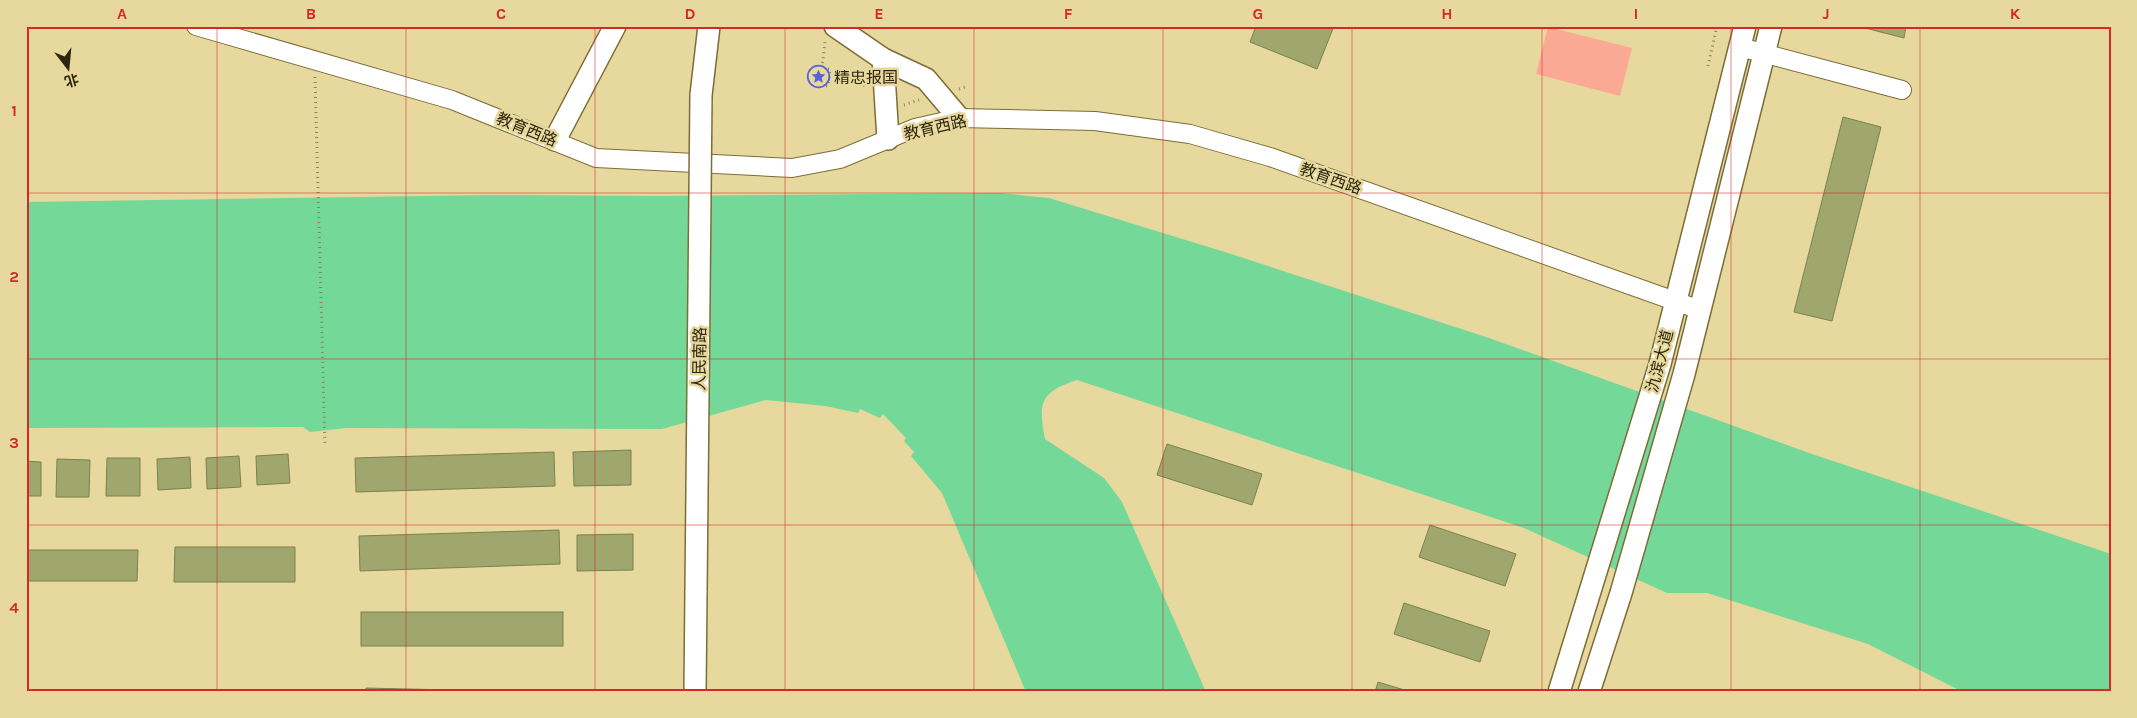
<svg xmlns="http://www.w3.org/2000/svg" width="2137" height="718" viewBox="0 0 2137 718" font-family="Karla,'Noto Sans SC',sans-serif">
<rect width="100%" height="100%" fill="#e7d89e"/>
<polygon fill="#faa995" points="1548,27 1632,48 1620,96 1536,74"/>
<path fill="#74d899" d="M 1000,193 L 1049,198 L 1228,253 L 1489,338 L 1812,454 L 2111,554 L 2111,692 L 1963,692 L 1868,644 L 1707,593 L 1667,593 L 1524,528 L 1077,380 C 1040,392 1038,403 1045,439 L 1104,478 L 1122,502 L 1206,692 L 1026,692 L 942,493 L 911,456 L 914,452 L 904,441 L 906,438 L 883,414 L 880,418 L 860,409 L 858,413 L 825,406 L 766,400 L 662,429 L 346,428 L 310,432 L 303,427 L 26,428 L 26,202 L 492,195 L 661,196 Z"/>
<g fill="#9fa66e" stroke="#7b824b">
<polygon points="1256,26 1334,26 1317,69 1250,42"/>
<polygon points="1865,26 1906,26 1904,38 1865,28"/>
<polygon points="1843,117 1881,127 1832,321 1794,312"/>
<polygon points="1167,444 1262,474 1252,505 1157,475"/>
<polygon points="631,450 631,485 574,486 573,452"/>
<polygon points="554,452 555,486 356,492 355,458"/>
<polygon points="288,454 290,483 257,485 256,456"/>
<polygon points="239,456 241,487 207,489 206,458"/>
<polygon points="190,457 191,488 158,490 157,459"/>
<polygon points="107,458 140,458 140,496 106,496"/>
<polygon points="57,459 90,460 89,497 56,497"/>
<polygon points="26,461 41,462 41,496 26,496"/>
<polygon points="1430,525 1516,554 1505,586 1419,557"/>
<polygon points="559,530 560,564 360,571 359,536"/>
<polygon points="633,534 633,570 577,571 577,535"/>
<polygon points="175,547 295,547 295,582 174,582"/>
<polygon points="26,550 138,550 137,581 26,581"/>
<polygon points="1404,603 1490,631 1480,662 1394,634"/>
<rect x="361" y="612" width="202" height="34"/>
<polygon points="1378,682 1411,692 1375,692"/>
<polygon points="366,688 534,692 366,692"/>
<rect x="55" y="690" width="246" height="2"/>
</g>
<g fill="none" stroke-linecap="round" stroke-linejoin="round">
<defs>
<g id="minor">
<polyline points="196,26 452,100 596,158 792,168 840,159 915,128 959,118 1095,121 1190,134 1270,157 1700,310"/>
<polyline points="1740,47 1902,90"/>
</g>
<g id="major">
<polyline points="835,26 883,59 888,139"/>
<polyline points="883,59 926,79 959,118"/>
<polyline points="701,95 709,26"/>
<polyline points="555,140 615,26"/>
<polyline points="695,692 696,591"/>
<polyline points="1559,692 1660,364 1745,26"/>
<polyline points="1589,692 1621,593 1684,374 1771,26"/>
</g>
</defs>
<use href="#minor" stroke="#7c6d36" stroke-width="20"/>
<use href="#major" stroke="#7c6d36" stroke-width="24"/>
<g stroke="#8e835a" stroke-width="3" stroke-dasharray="1 4" stroke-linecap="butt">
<polyline points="1708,66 1717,26"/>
<polygon points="813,68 830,69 828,86 811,84"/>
<polyline points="822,68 825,42"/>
<polyline points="315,77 325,446"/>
<polyline points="829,79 868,86"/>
<polyline points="959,89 968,86"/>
<polyline points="904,105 919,100"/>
</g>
<use href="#minor" stroke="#fff" stroke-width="18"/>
<use href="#major" stroke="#fff" stroke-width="21"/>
<defs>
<polyline id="major-bridge" points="696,591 701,95"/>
</defs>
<use href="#major-bridge" stroke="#7c6d36" stroke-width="24" stroke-linecap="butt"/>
<use href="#major-bridge" stroke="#fff" stroke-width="21"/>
</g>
<path fill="none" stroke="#d62828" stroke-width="1" stroke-opacity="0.55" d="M 217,26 L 217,692M 406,26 L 406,692M 595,26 L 595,692M 785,26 L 785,692M 974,26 L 974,692M 1163,26 L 1163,692M 1352,26 L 1352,692M 1542,26 L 1542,692M 1731,26 L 1731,692M 1920,26 L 1920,692M 26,193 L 2111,193M 26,359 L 2111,359M 26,525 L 2111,525"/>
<defs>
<symbol id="sight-ring" viewBox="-11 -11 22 22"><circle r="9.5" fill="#e7d89e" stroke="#5864db" stroke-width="1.5"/><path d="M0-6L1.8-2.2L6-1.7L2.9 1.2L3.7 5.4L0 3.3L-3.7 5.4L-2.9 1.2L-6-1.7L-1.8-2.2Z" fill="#5864db"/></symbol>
</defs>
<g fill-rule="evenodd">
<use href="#sight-ring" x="806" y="64" width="25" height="25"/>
</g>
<g text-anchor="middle" stroke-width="5" stroke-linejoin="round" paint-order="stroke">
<g font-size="16" fill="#2c260f" stroke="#e7d89e" text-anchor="start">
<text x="834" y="83">精忠报国</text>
</g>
<g font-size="16" fill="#2c260f" stroke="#e7d89e">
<text transform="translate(935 127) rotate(-13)" y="6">教育西路</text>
<text transform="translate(527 129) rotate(22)" y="6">教育西路</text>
<text transform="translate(1331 178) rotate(19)" y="6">教育西路</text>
<text transform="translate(699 359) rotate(-89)" y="6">人民南路</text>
<text transform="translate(1659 361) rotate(-75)" y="6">氿滨大道</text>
</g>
</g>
<rect width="2137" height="718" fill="none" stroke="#e7d89e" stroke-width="55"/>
<g transform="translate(68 68) rotate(164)" stroke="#e7d89e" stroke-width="4" paint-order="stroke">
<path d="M0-4L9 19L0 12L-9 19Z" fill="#2c260f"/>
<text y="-8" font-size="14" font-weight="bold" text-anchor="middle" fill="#2c260f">北</text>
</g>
<rect x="28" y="28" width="2082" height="662" fill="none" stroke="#d62828" stroke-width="2"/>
<g font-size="16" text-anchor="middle" font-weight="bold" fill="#d62828">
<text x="122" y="19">A</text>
<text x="311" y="19">B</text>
<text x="501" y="19">C</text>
<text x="690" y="19">D</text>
<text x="879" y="19">E</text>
<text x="1068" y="19">F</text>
<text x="1258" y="19">G</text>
<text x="1447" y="19">H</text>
<text x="1636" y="19">I</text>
<text x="1826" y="19">J</text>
<text x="2015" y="19">K</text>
<text x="14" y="116">1</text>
<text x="14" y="282">2</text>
<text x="14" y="448">3</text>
<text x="14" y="613">4</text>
</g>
</svg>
